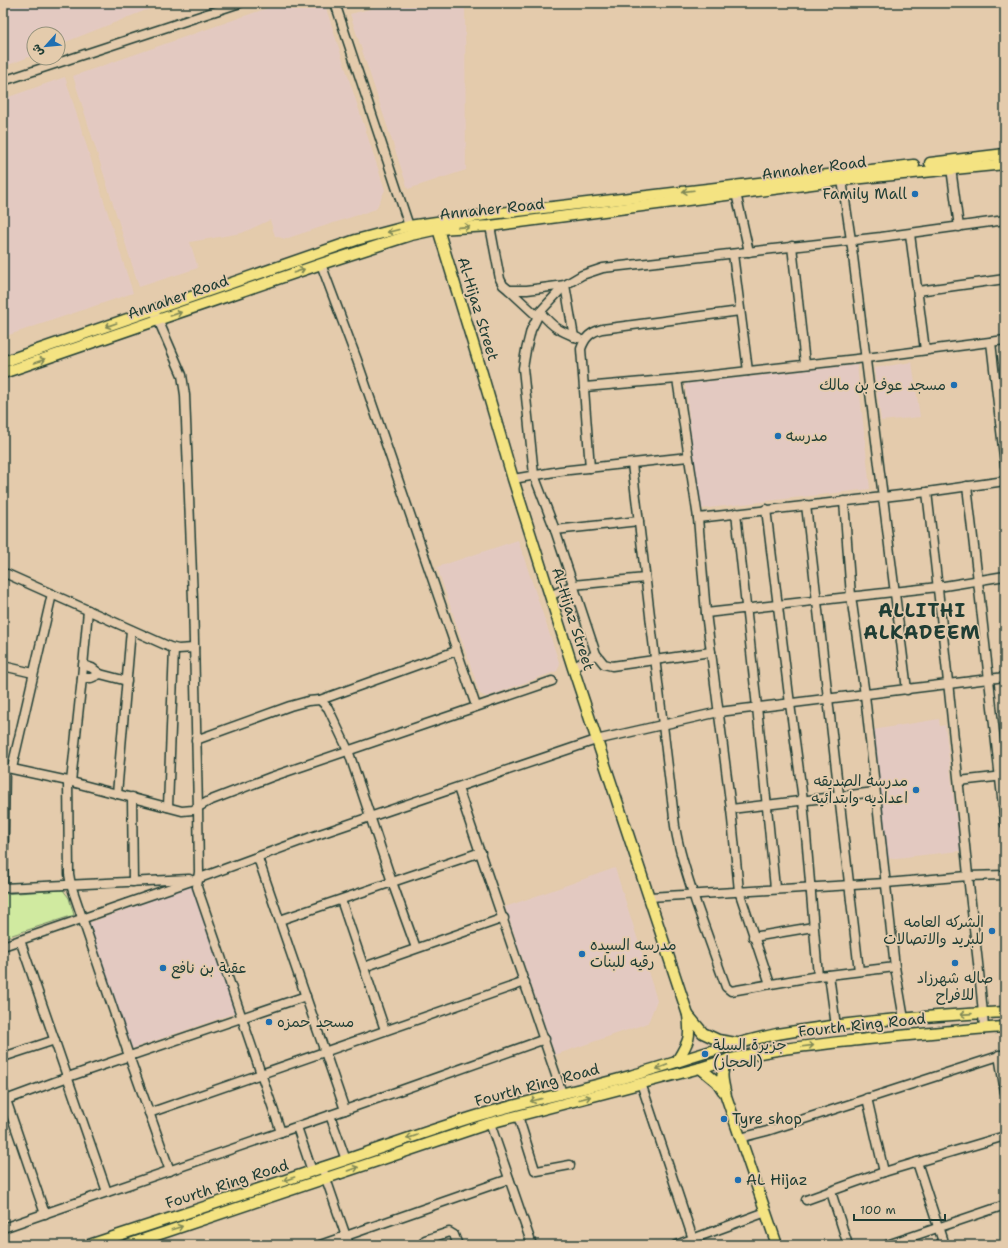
<svg xmlns="http://www.w3.org/2000/svg" width="1008" height="1248" viewBox="0 0 1008 1248" font-family="'Shantell Sans','Playpen Sans Arabic',sans-serif">
<rect width="100%" height="100%" fill="#e4cbac"/>
<filter id="ink" filterUnits="userSpaceOnUse"><feTurbulence type="fractalNoise" baseFrequency=".025" numOctaves="2"/><feDisplacementMap in="SourceGraphic" scale="8" xChannelSelector="R" yChannelSelector="G"/><feConvolveMatrix kernelMatrix="1 2 1 2 8 2 1 2 1" color-interpolation-filters="sRGB"/></filter>
<g filter="url(#ink)">
<g fill="#e3c9c1">
<polygon points="3,3 164,3 58,45 58,34 34,34 34,55 3,67"/>
<polygon points="282,3 316,3 326,8 385,190 376,209 285,239 275,236 270,220 242,233 190,242 198,268 139,287 73,76"/>
<polygon points="393,3 465,3 466,170 408,189 350,14"/>
<polygon points="65,77 133,293 3,337 3,99"/>
<polygon points="912,362 920,417 881,421 874,368"/>
<polygon points="857,365 870,489 700,509 685,384"/>
<polygon points="518,540 560,665 557,671 486,697 480,694 437,567"/>
<polygon points="939,719 940,726 945,725 960,851 887,859 872,730"/>
<polygon points="615,868 657,1000 648,1023 555,1055 505,907"/>
<polygon points="194,885 238,1012 131,1049 89,923"/>
</g>
<polygon fill="#d0eaa0" stroke="#78946a" points="63,890 69,898 74,915 3,938 3,894"/>
<g fill="none" stroke-linecap="round" stroke-linejoin="round">
<defs>
<g id="minor">
<polyline points="335,3 409,226"/>
<polyline points="3,81 240,3"/>
<polyline points="951,168 959,227"/>
<polyline points="842,180 851,240 907,690"/>
<polyline points="736,193 749,252"/>
<polyline points="490,226 500,279 503,285 509,290 527,290 565,285 574,337"/>
<polyline points="910,234 925,350"/>
<polyline points="792,246 805,364"/>
<polyline points="733,254 748,371"/>
<polyline points="321,264 357,360 476,706"/>
<polyline points="509,290 537,316"/>
<polyline points="918,291 1005,279"/>
<path d="M 540,312 C 554,328 558,330 578,338"/>
<polyline points="156,315 182,375 185,395 193,600 198,808 199,872 197,887 281,1132"/>
<polyline points="991,342 1005,466"/>
<polyline points="677,379 698,518 706,613 731,809 739,891 770,984"/>
<polyline points="585,387 677,379 866,358 1005,340"/>
<path d="M 632,464 L 675,826 C 679,853 688,877 696,903 C 706,931 716,959 726,987 L 731,991 L 818,976"/>
<path d="M 590,468 L 581,349 C 585,337 591,332 602,329 L 740,311"/>
<polyline points="513,479 560,471 688,457"/>
<polyline points="967,486 978,581 1005,824"/>
<path d="M 927,492 C 942,620 955,747 968,875 C 973,926 981,977 984,1029"/>
<polyline points="844,501 851,596 865,695 895,967 904,1019"/>
<polyline points="806,505 859,971"/>
<polyline points="766,509 790,704 803,800 818,976 829,975 836,1026"/>
<polyline points="736,513 757,707 775,888"/>
<polyline points="698,518 927,492 1005,481"/>
<polyline points="555,530 639,521"/>
<polyline points="3,574 7,574 170,647 178,649 194,648"/>
<polyline points="550,596 573,585 645,578"/>
<polyline points="706,613 938,587 1005,576"/>
<polyline points="711,652 612,666 604,664 596,654 555,530 534,475 523,368 526,350 531,330 540,312 565,285 582,275 603,268 881,237 1005,220"/>
<polyline points="83,665 92,668 100,674 127,681"/>
<polyline points="3,666 33,673"/>
<polyline points="573,668 596,654"/>
<polyline points="82,678 91,678 100,674"/>
<polyline points="320,700 456,651"/>
<polyline points="196,740 290,706 308,701 320,700 328,708 348,750 392,882 416,948"/>
<polyline points="3,767 68,781 182,811 193,810 209,801 271,777 552,681"/>
<polyline points="12,768 52,594"/>
<polyline points="68,781 69,874 71,885 129,1056 170,1171"/>
<polyline points="959,781 1004,776"/>
<polyline points="71,782 82,678 88,610"/>
<polyline points="458,788 562,1093"/>
<polyline points="117,794 131,630"/>
<polyline points="132,797 133,882"/>
<polyline points="168,807 174,649"/>
<polyline points="731,809 875,792"/>
<polyline points="258,858 345,1110"/>
<polyline points="3,888 189,879"/>
<polyline points="3,888 5,767"/>
<polyline points="649,897 886,883 968,876 1005,875"/>
<polyline points="341,900 385,1030"/>
<polyline points="280,920 481,852"/>
<polyline points="753,937 813,927"/>
<polyline points="20,940 107,1192"/>
<polyline points="3,946 197,879 314,836 596,740 719,712 1005,677"/>
<polyline points="364,967 504,918"/>
<polyline points="829,975 895,967"/>
<polyline points="999,1055 1005,1092"/>
<polyline points="3,1057 55,1040"/>
<polyline points="641,1083 695,1245"/>
<polyline points="3,1091 45,1214"/>
<polyline points="867,1098 884,1172"/>
<polyline points="3,1101 68,1077 306,996"/>
<polyline points="149,1113 525,982"/>
<polyline points="330,1115 346,1160"/>
<polyline points="518,1116 535,1170 537,1171 570,1165"/>
<polyline points="490,1123 532,1245"/>
<polyline points="297,1127 312,1171"/>
<polyline points="740,1138 767,1131 1005,1054"/>
<polyline points="917,1162 944,1245"/>
<polyline points="324,1173 349,1245"/>
<polyline points="831,1192 848,1245"/>
<polyline points="806,1200 884,1172 1005,1136"/>
<polyline points="3,1228 345,1110 545,1039"/>
<polyline points="320,1245 509,1179"/>
<polyline points="422,1245 425,1240 449,1232 454,1235 458,1245"/>
<polyline points="676,1245 766,1212"/>
<polyline points="887,1245 1005,1205"/>
</g>
<g id="major">
<polyline points="930,163 1005,154"/>
<path d="M 438,229 L 479,363 L 513,479 L 573,668 L 688,1015 C 691,1038 689,1041 677,1061"/>
<polyline points="3,362 356,240 409,226 492,214 914,165"/>
<polyline points="3,373 321,264 411,235 438,229 490,226 842,180 1005,164"/>
<polyline points="688,1015 703,1033 718,1040 736,1043"/>
<path d="M 728,1059 C 719,1074 723,1080 726,1096 L 777,1245"/>
<polyline points="700,1068 717,1082 723,1091"/>
<path d="M 89,1245 C 167,1219 246,1194 324,1167 C 377,1150 429,1130 483,1114 C 531,1100 581,1090 630,1076 C 679,1062 727,1044 777,1034 C 852,1021 929,1016 1005,1012"/>
<path d="M 127,1245 L 490,1123 L 700,1068 C 751,1051 805,1046 859,1040 C 908,1035 956,1030 1005,1027"/>
</g>
</defs>
<use href="#minor" stroke="#1f3d34" stroke-width="11"/>
<use href="#major" stroke="#1f3d34" stroke-width="13"/>
<use href="#minor" stroke="#e4cbac" stroke-width="8"/>
<use href="#major" stroke="#f4e382" stroke-width="10"/>
</g>
<defs><path id="oneway-shaft" d="M-6 0H5M1.5-3L5.5 0L1.5 3" fill="none" stroke-width="1.6" stroke-linecap="round" stroke-linejoin="round"/></defs>
<g stroke="#7f8857">
<use href="#oneway-shaft" transform="translate(688 191) rotate(173)"/>
<use href="#oneway-shaft" transform="translate(464 227) rotate(-4)"/>
<use href="#oneway-shaft" transform="translate(393 231) rotate(166)"/>
<use href="#oneway-shaft" transform="translate(299 271) rotate(-19)"/>
<use href="#oneway-shaft" transform="translate(176 314) rotate(-19)"/>
<use href="#oneway-shaft" transform="translate(111 325) rotate(161)"/>
<use href="#oneway-shaft" transform="translate(40 361) rotate(-19)"/>
<use href="#oneway-shaft" transform="translate(966 1014) rotate(176)"/>
<use href="#oneway-shaft" transform="translate(808 1046) rotate(-7)"/>
<use href="#oneway-shaft" transform="translate(662 1067) rotate(159)"/>
<use href="#oneway-shaft" transform="translate(585 1098) rotate(-15)"/>
<use href="#oneway-shaft" transform="translate(536 1100) rotate(166)"/>
<use href="#oneway-shaft" transform="translate(412 1137) rotate(161)"/>
<use href="#oneway-shaft" transform="translate(353 1169) rotate(-19)"/>
<use href="#oneway-shaft" transform="translate(289 1179) rotate(161)"/>
<use href="#oneway-shaft" transform="translate(177 1228) rotate(-18)"/>
</g>
</g>
<g fill="#1f6fb2" stroke="#e4cbac" stroke-width="1.5">
<circle cx="915" cy="194" r="4"/>
<circle cx="954" cy="385" r="4"/>
<circle cx="778" cy="436" r="4"/>
<circle cx="916" cy="790" r="4"/>
<circle cx="992" cy="931" r="4"/>
<circle cx="582" cy="954" r="4"/>
<circle cx="955" cy="963" r="4"/>
<circle cx="163" cy="968" r="4"/>
<circle cx="269" cy="1022" r="4"/>
<circle cx="705" cy="1054" r="4"/>
<circle cx="724" cy="1119" r="4"/>
<circle cx="738" cy="1180" r="4"/>
</g>
<g text-anchor="middle" stroke-width="3.5" stroke-linejoin="round" paint-order="stroke">
<g font-size="15" fill="#1f3d34" stroke="#e4cbac">
<text transform="translate(814 168) rotate(-7)" y="5">Annaher Road</text>
<text transform="translate(492 209) rotate(-6)" y="5">Annaher Road</text>
<text transform="translate(178 297) rotate(-19)" y="5">Annaher Road</text>
<text transform="translate(478 309) rotate(73)" y="5">Al-Hijaz Street</text>
<text transform="translate(573 619) rotate(72)" y="5">Al-Hijaz Street</text>
<text transform="translate(862 1025) rotate(-6)" y="5">Fourth Ring Road</text>
<text transform="translate(537 1085) rotate(-15)" y="5">Fourth Ring Road</text>
<text transform="translate(227 1184) rotate(-18)" y="5">Fourth Ring Road</text>
</g>
<g font-size="15" fill="#1f3d34" stroke="#e4cbac" text-anchor="start">
<text x="907" y="199" text-anchor="end">Family Mall</text>
<text x="946" y="390" text-anchor="end">مسجد عوف بن مالك</text>
<text x="786" y="441">مدرسه</text>
<text x="908" y="786" text-anchor="end">مدرسه الصديقه<tspan x="908" dy="17">اعداديه وابتدائيه</tspan></text>
<text x="984" y="927" text-anchor="end">الشركه العامه<tspan x="984" dy="17">للبريد والاتصالات</tspan></text>
<text x="590" y="950">مدرسه السيده<tspan x="590" dy="17">رقيه للبنات</tspan></text>
<text x="171" y="973">عقبة بن نافع</text>
<text x="955" y="983" text-anchor="middle">صاله شهرزاد<tspan x="955" dy="17">للافراح</tspan></text>
<text x="277" y="1027">مسجد حمزه</text>
<text x="713" y="1050">جزيرة السلة<tspan x="713" dy="17">(الحجاز)</tspan></text>
<text x="732" y="1124">Tyre shop</text>
<text x="746" y="1185">AL Hijaz</text>
</g>
<g font-size="19" font-weight="bold" letter-spacing="1" fill="#1f3d34" stroke="#e4cbac">
<text x="922" y="617">ALLITHI<tspan x="922" dy="22">ALKADEEM</tspan></text>
</g>
</g>
<rect width="1008" height="1248" fill="none" stroke="#e4cbac" stroke-width="16"/>
<rect x="8" y="8" width="992" height="1232" fill="none" stroke="#1f3d34" stroke-width="1.5" filter="url(#ink)"/>
<g transform="translate(46 46) rotate(243)"><circle r="19" fill="#e4cbac" stroke="#95927c"/>
<path d="M0-3L7 15L0 10L-7 15Z" fill="#1f6fb2"/>
<text y="-6" font-size="11" font-weight="bold" text-anchor="middle" fill="#1f3d34">ش</text>
</g>
<path d="M854 1214v6h91v-6" fill="none" stroke="#1f3d34" stroke-width="2"/>
<text x="860" y="1214" font-size="12" fill="#1f3d34" stroke="#e4cbac" stroke-width="3" paint-order="stroke">100 m</text>
</svg>
